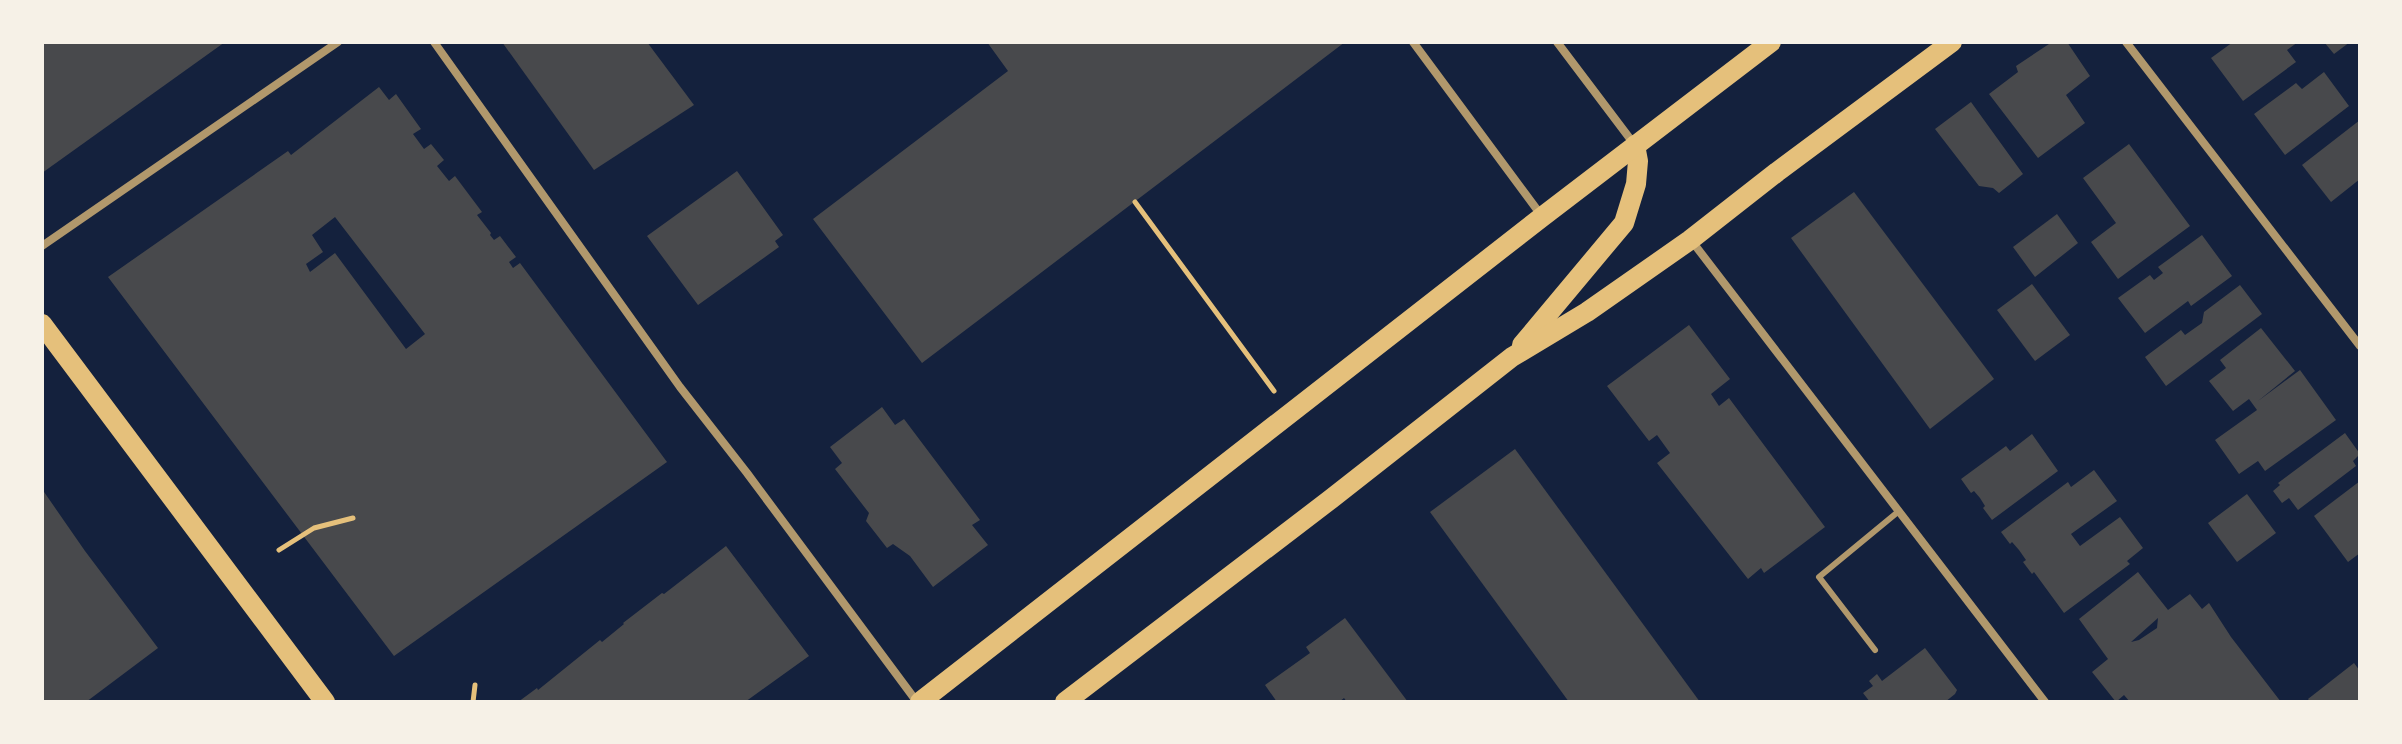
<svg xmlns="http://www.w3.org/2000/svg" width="2402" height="744" viewBox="0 0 2402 744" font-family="'Nunito Sans',sans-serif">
<rect width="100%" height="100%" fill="#14213d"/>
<g fill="#48494c" fill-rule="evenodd">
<polygon points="42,42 225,42 42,173"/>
<polygon points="502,42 647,42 694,105 594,170"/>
<polygon points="987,42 1345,42 922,363 813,219 1008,71"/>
<polygon points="2052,42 2067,42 2090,76 2066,95 2085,123 2038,158 1989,94 2018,72 2016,66"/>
<polygon points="2233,42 2298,42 2287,50 2296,62 2243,101 2211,58"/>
<polygon points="2324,42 2350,42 2334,54"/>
<polygon points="2324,72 2349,106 2285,155 2254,114 2296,83 2302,89"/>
<path d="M 379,87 L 389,100 L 396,94 L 421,129 L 413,134 L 424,149 L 431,144 L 444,160 L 437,166 L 449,181 L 455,176 L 482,212 L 477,215 L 491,233 L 490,235 L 494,240 L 500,236 L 516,257 L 509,262 L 513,268 L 520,263 L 667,462 L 394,656 L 108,277 L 288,151 L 291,155 ZM 335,217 L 425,334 L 406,349 L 335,253 L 310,272 L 306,264 L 323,252 L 312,235 Z"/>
<polygon points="1971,102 2023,174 1999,193 1993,188 1979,186 1935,129"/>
<polygon points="2360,120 2360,179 2331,202 2302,165"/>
<polygon points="2129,144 2190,226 2118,279 2091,242 2116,223 2083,178"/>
<polygon points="737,171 783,235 775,241 779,247 698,305 647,236"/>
<polygon points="1854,192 1994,379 1930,429 1791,238"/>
<polygon points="2057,214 2078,243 2035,277 2013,247"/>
<polygon points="2202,235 2232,276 2191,306 2188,301 2145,333 2118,298 2150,275 2154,280 2163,273 2158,267"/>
<polygon points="2032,284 2070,335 2035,361 1997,310"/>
<polygon points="2240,285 2262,314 2166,386 2145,357 2181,330 2185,335 2202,323 2204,312"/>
<polygon points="1689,325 1730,379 1711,394 1719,406 1729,398 1825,527 1764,573 1761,568 1748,579 1657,463 1670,453 1657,435 1649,441 1607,386"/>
<polygon points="2261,328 2295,371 2258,401 2300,370 2336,420 2265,471 2258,461 2239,474 2215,440 2257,410 2249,399 2233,411 2209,381 2226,368 2220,360"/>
<polygon points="882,407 895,425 904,419 980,520 972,525 988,545 933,587 910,556 893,544 887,548 866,521 869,513 835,469 842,463 830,447"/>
<polygon points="2345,433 2360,454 2353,461 2356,466 2298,510 2289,498 2282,503 2273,491 2280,485 2278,483"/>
<polygon points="2032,434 2058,471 1992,520 1983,508 1985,506 1980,498 1974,491 1971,493 1961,479 2006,446 2010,451"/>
<polygon points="1515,449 1700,702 1569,702 1430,512"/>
<polygon points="2094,470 2117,501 2071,534 2080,546 2120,517 2143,548 2127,561 2130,564 2064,613 2034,572 2032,574 2023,562 2026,560 2019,550 2012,542 2010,544 2001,532 2068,482 2071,487"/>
<polygon points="2360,481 2360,553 2348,562 2314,516"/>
<polygon points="42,489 85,551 158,648 86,702 42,702"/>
<polygon points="2247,494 2276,533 2237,562 2208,523"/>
<polygon points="726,546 809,656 745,702 518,702 537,688 538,690 600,640 602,642 624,624 623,623 662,593 664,594"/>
<path d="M 2138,572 L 2168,610 L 2190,594 L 2202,609 L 2209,603 L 2231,637 L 2281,702 L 2130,702 L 2124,695 L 2116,702 L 2092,672 L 2108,659 L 2079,619 ZM 2158,618 L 2157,628 L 2139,640 L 2131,642 Z"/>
<polygon points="1345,618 1408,702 1347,702 1344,698 1339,702 1277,702 1265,685 1310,653 1306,647"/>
<polygon points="1925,648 1957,690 1955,694 1945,702 1870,702 1863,693 1873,686 1869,681 1877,674 1882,681"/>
<polygon points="2354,663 2360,671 2360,702 2310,702 2308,699"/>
</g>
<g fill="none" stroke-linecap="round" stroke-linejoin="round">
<g stroke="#e5c07b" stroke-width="5">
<polyline points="1135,202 1274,391"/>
<polyline points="279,550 314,528 353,518"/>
<polyline points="473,702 475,685"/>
</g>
<polyline stroke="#b1986c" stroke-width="6" points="1875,650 1819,577 1899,511"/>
<g stroke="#b1986c" stroke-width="8">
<polyline points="434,42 680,387 747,473 917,702"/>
<polyline points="1413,42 1541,215"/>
<polyline points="1557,42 1634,144"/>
<polyline points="2126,42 2360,346"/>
<polyline points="1691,240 2045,702"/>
<polyline points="42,246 338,42"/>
</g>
<g stroke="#e5c07b" stroke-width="20">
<polyline points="42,324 325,702"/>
<polyline points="1522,345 1624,223 1636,184 1638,161 1635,145"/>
<polyline points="920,702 1542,217 1771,42"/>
<polyline points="1065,702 1331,499 1512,357 1587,312 1690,240 1777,172 1952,42"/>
</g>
</g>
<rect width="2402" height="744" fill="none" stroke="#f6f1e7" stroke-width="88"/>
</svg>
